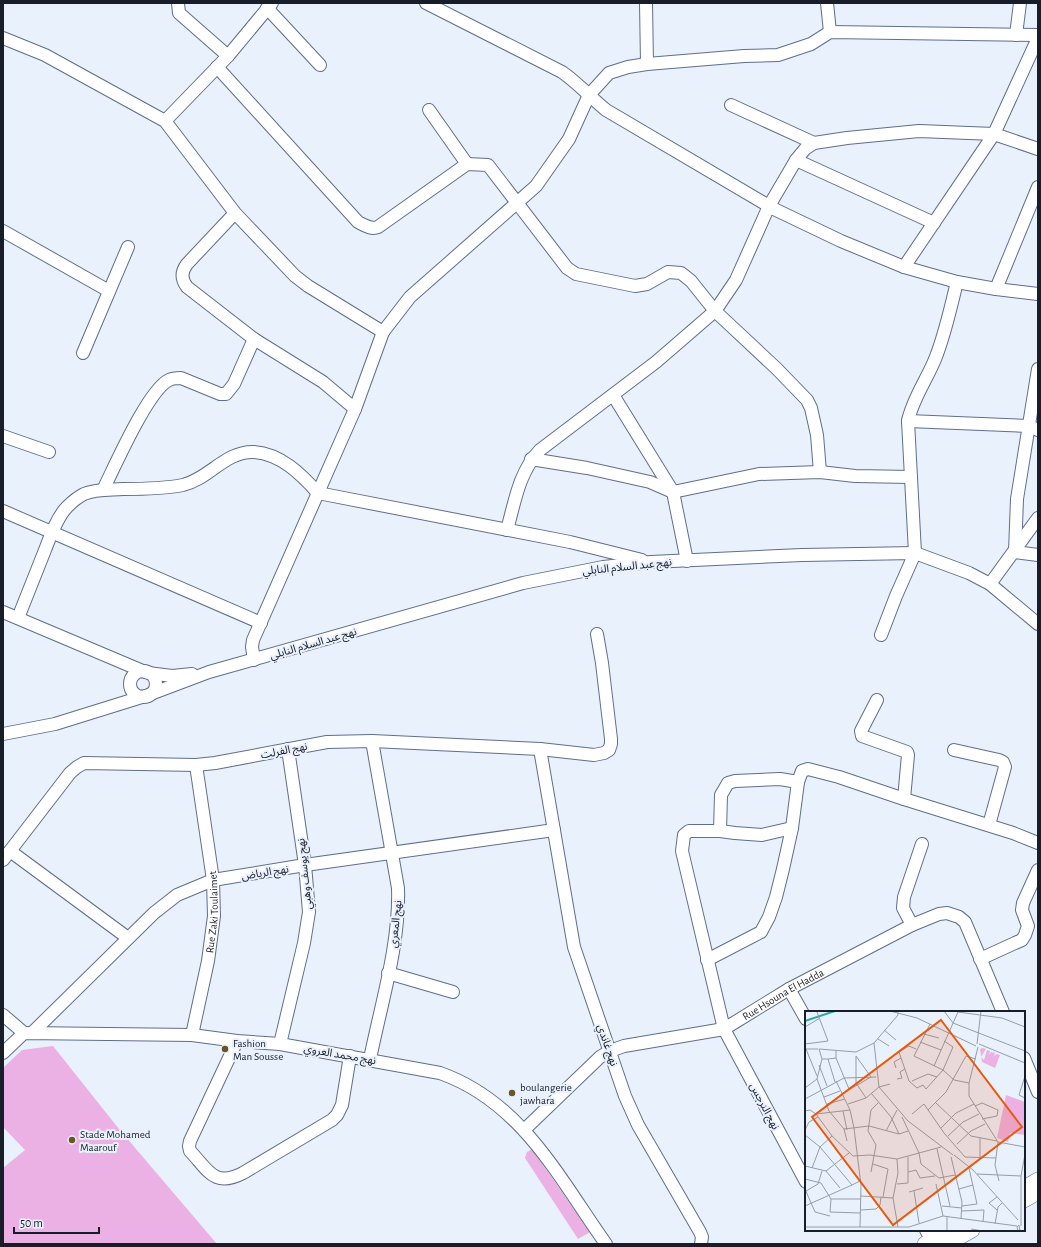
<svg xmlns="http://www.w3.org/2000/svg" width="1041" height="1247" viewBox="0 0 1041 1247" font-family="'Alegreya Sans','Noto Sans Arabic',sans-serif">
<rect width="100%" height="100%" fill="#e9f1fd"/>
<g fill="#ebb1e4">
<polygon points="53,1046 119,1129 217,1244 3,1244 3,1168 25,1150 3,1127 3,1068 22,1050"/>
<polygon points="532,1149 590,1232 578,1239 525,1158 527,1152"/>
</g>
<g fill="none" stroke-linecap="round" stroke-linejoin="round">
<defs>
<g id="minor">
<polyline points="178,3 179,13 228,56"/>
<path d="M 426,3 L 562,72 C 578,83 591,98 606,110 L 774,209 L 841,241 L 904,267 L 957,282 L 996,289 L 1038,294"/>
<polyline points="646,3 647,64"/>
<polyline points="827,3 830,32"/>
<polyline points="267,8 320,65"/>
<polyline points="1016,35 1020,3"/>
<polyline points="3,38 45,55 165,121 235,213 295,276 308,286 383,332"/>
<path d="M 217,67 L 358,222 C 364,225 371,230 378,227 L 467,164 L 488,165 L 567,268 L 576,274 L 635,286 L 647,284 L 668,272 L 681,273 L 691,281 L 715,311 L 777,369 L 807,400 L 811,408 L 817,435 L 820,472"/>
<polyline points="731,105 814,143"/>
<polyline points="429,110 467,164"/>
<polyline points="165,121 228,56 272,3"/>
<polyline points="796,160 934,223"/>
<path d="M 235,213 L 187,264 C 181,272 181,279 187,287 L 254,339 L 323,382 L 355,409"/>
<polyline points="3,231 109,291"/>
<polyline points="904,267 994,134 1038,38"/>
<polyline points="996,289 1038,187"/>
<polyline points="83,353 128,247"/>
<polyline points="1038,369 1017,499 1015,552 1038,555"/>
<polyline points="613,395 673,492 687,561"/>
<polyline points="908,421 1029,426 1038,430"/>
<polyline points="3,436 49,452"/>
<polyline points="531,459 587,468 650,482 673,492 759,474 820,472 855,476 911,477"/>
<path d="M 103,490 C 115,466 148,390 169,380 C 173,378 177,378 181,378 L 220,394 L 226,394 L 234,384 L 254,339"/>
<polyline points="3,511 261,623"/>
<path d="M 507,530 C 515,501 519,472 540,450 L 656,362 L 715,311 L 736,280 L 769,206 L 796,160 L 805,149 L 814,143 L 847,138 L 919,131 L 994,134 L 1038,149"/>
<polyline points="990,584 1038,518"/>
<polyline points="3,612 145,672"/>
<path d="M 18,618 C 27,595 36,573 45,550 C 50,537 57,517 67,507 C 72,502 78,497 84,494 C 95,489 110,490 123,489 C 143,489 163,489 183,485 C 209,479 225,451 254,452 C 281,454 301,474 318,493 L 570,542 L 642,560"/>
<path d="M 881,635 L 896,596 L 915,553 L 908,421 C 913,397 929,377 937,354 C 946,330 951,306 957,282"/>
<polyline points="254,660 252,647 253,640 355,409 383,332 410,297 536,186 569,139 589,95 609,73 628,67 647,64 744,56 778,55 811,44 830,32 1038,35"/>
<circle cx="143" cy="684" r="13"/>
<polyline points="148,673 172,676 192,674"/>
<polyline points="148,695 209,672 523,583 603,567 651,562 802,555 915,553 969,573 990,584 1038,624"/>
<polyline points="877,700 861,731 862,736 907,752 908,755 904,799"/>
<polyline points="3,734 55,724 145,696"/>
<polyline points="540,749 574,947 625,1096 638,1125 700,1232 702,1237 701,1244"/>
<polyline points="954,750 999,760 1003,762 1005,767 989,825"/>
<polyline points="720,831 735,833 762,835 792,828"/>
<polyline points="10,851 128,938"/>
<polyline points="3,860 70,773 77,767 84,763 196,765 215,763 327,742 372,741 540,749 594,755 604,753 609,750 611,744 611,739 602,663 597,634"/>
<polyline points="912,925 903,908 904,897 922,844"/>
<polyline points="980,959 1015,943 1022,940 1025,935 1028,926 1022,910 1023,903 1038,870"/>
<polyline points="707,960 761,932 769,917 776,897 783,869 792,828 798,782"/>
<polyline points="388,973 453,992"/>
<polyline points="789,989 806,1019"/>
<polyline points="3,1015 24,1033"/>
<polyline points="32,1033 154,913 177,895 213,880 305,865 554,830"/>
<path id="s1" d="M 192,1035 L 208,961 L 214,916 L 213,880 L 196,765"/>
<path d="M 237,1041 L 190,1141 L 189,1146 L 190,1151 C 208,1170 214,1188 243,1173 L 332,1120 L 337,1115 L 342,1105 L 350,1056"/>
<polyline points="280,1044 304,943 309,912 305,865 288,749"/>
<path d="M 3,1053 L 24,1033 L 192,1035 L 237,1041 L 280,1044 L 440,1073 C 522,1102 559,1178 606,1244"/>
<polyline points="1024,1058 1038,1092"/>
<path d="M 370,1059 C 381,1004 400,944 398,888 L 372,741"/>
<path id="s2" d="M 524,1130 L 600,1057 L 610,1051 L 624,1046 L 724,1029 L 789,989 L 912,925 L 939,914 L 947,913 L 959,917 L 965,922 L 1003,1012"/>
<polyline points="806,1182 724,1029 682,851 684,835 689,831 720,831 721,795 728,783 735,781 780,779 798,782 802,771 808,769 839,777 904,799 1013,833 1038,843"/>
<polyline points="926,1230 934,1244"/>
</g>
<g id="major">
<polyline points="1024,1188 1038,1180"/>
<polyline points="1024,1200 1038,1192"/>
<polyline points="925,1244 949,1230"/>
<polyline points="947,1244 972,1230"/>
</g>
</defs>
<use href="#minor" stroke="#5f6e89" stroke-width="14"/>
<use href="#major" stroke="#5f6e89" stroke-width="16"/>
<use href="#minor" stroke="#fff" stroke-width="12"/>
<use href="#major" stroke="#fff" stroke-width="15"/>
</g>
<g fill="#6a5524" stroke="#e9f1fd" stroke-width="1.5">
<circle cx="225" cy="1049" r="4"/>
<circle cx="512" cy="1093" r="4"/>
<circle cx="72" cy="1140" r="4"/>
</g>
<g text-anchor="middle" stroke-width="4" stroke-linejoin="round" paint-order="stroke">
<g font-size="11" fill="#181e29" stroke="#e9f1fd">
<text transform="translate(627 566) rotate(-6)" y="4">نهج عبد السلام النابلي</text>
<text transform="translate(313 643) rotate(-16)" y="4">نهج عبد السلام النابلي</text>
<text transform="translate(284 750) rotate(-11)" y="4">نهج الفرلت</text>
<text transform="translate(265 872) rotate(-9)" y="4">نهج الرياض</text>
<text transform="translate(304 874) rotate(-96)" y="4">نهج يوسف وهبي</text>
<text dy="4" stroke="none"><textPath href="#s1" startOffset="125">Rue Zaki Toulaimet</textPath></text>
<text transform="translate(395 924) rotate(-84)" y="4">نهج المعري</text>
<text dy="4" stroke="none"><textPath href="#s2" startOffset="302">Rue Hsouna El Hadda</textPath></text>
<text transform="translate(608 1045) rotate(71)" y="4">نهج غاندي</text>
<text transform="translate(340 1054) rotate(10)" y="4">نهج محمد العروي</text>
<text transform="translate(765 1106) rotate(62)" y="4">نهج النرجس</text>
</g>
<g font-size="11" fill="#181e29" stroke="#e9f1fd" text-anchor="start">
<text x="233" y="1047">Fashion<tspan x="233" dy="13">Man Sousse</tspan></text>
<text x="520" y="1091">boulangerie<tspan x="520" dy="13">jawhara</tspan></text>
<text x="80" y="1138">Stade Mohamed<tspan x="80" dy="13">Maarouf</tspan></text>
</g>
</g>
<g transform="translate(805 1011)">
<rect width="220" height="220" fill="#e9f1fd"/>
<path d="M 178,37 L 181,38 L 176,46 L 179,49 L 182,39 L 185,40 L 184,44 L 186,41 L 190,42 L 189,46 L 191,43 L 195,44 L 190,57 L 177,51 L 175,38 ZM 201,84 L 220,91 L 219,124 L 205,122 L 203,131 L 192,127 Z" fill="#ebb1e4"/>
<path fill="none" stroke="#2ea9a5" stroke-width="2" d="M 0,10 L 30,0"/>
<path fill="none" stroke="#959da8" stroke-width="1" d="M 85,0 L 112,7 L 171,35M 93,0 L 93,4 L 69,32 L 74,76 L 103,110 L 148,144M 139,0 L 148,12 L 220,40M 125,13 L 109,45 L 138,59 L 149,69 L 164,72M 0,16 L 15,7M 79,19 L 91,29M 119,23 L 134,27M 73,28 L 84,35M 115,31 L 136,39M 69,32 L 51,41 L 14,38 L 17,48 L 12,68 L 24,100 L 39,118 L 64,115 L 94,123 L 103,120M 0,33 L 23,30 L 12,1M 172,33 L 176,0M 174,33 L 220,52M 173,36 L 164,72 L 164,85 L 193,131 L 220,136M 111,38 L 104,35 L 94,41 L 104,70 L 112,77 L 118,74 L 121,78 L 138,59 L 148,36 L 139,30M 51,45 L 51,72 L 61,87M 31,47 L 44,78M 17,48 L 23,48 L 30,71M 23,48 L 31,47 L 31,40M 14,54 L 22,75M 129,55 L 153,1 L 197,7 L 220,16M 91,57 L 89,51 L 96,47M 12,65 L 1,38 L 13,38M 220,65 L 214,84 L 220,87M 92,68 L 97,67 L 95,61 L 100,58M 31,70 L 45,99 L 49,117 L 56,174 L 55,216M 107,70 L 123,63 L 132,66M 0,77 L 12,68M 66,82 L 86,106 L 94,123M 37,83 L 66,66 L 51,45M 19,86 L 35,80M 0,88 L 39,67 L 71,66M 131,92 L 166,125 L 192,130M 22,93 L 40,88M 43,93 L 61,87 L 74,76 L 85,73M 170,95 L 177,92 L 193,99 L 192,105 L 177,108M 123,99 L 141,81 L 161,45 L 171,48M 0,100 L 5,99 L 11,103 L 27,125 L 48,145 L 65,144 L 92,148 L 136,136M 38,100 L 42,119M 11,103 L 45,99M 107,103 L 119,93 L 139,122 L 160,146 L 191,147M 97,106 L 114,142 L 116,153 L 134,167 L 150,164M 136,117 L 151,102 L 169,93M 39,118 L 42,130M 0,119 L 4,111 L 13,106M 81,120 L 92,99M 0,124 L 15,136 L 47,174 L 55,170M 143,125 L 158,111 L 174,103M 175,127 L 175,146M 193,131 L 190,154 L 194,170M 152,133 L 166,120 L 180,113M 132,138 L 145,195M 149,144 L 168,159 L 213,209M 146,146 L 157,191 L 156,208M 92,148 L 93,162 L 88,187 L 93,216M 68,153 L 83,158 L 78,186M 0,155 L 21,160 L 44,142M 7,157 L 15,136 L 27,125M 21,160 L 35,177M 66,161 L 71,134 L 63,120 L 66,99 L 73,92M 103,161 L 111,159 L 115,167 L 130,165M 172,163 L 216,165M 0,168 L 16,172 L 26,188 L 56,188M 92,173 L 103,172 L 103,146M 131,173 L 138,205M 0,178 L 10,201 L 25,205M 154,178 L 168,174M 1,180 L 13,173 L 17,160M 109,180 L 114,212M 104,181 L 118,177M 56,185 L 88,187M 192,186 L 184,192 L 192,199M 26,188 L 25,201 L 55,202M 0,195 L 47,174M 137,195 L 157,197M 157,195 L 172,193 L 164,157M 56,199 L 71,198 L 75,194 L 76,186M 157,200 L 179,199 L 178,211M 190,213 L 193,196 L 197,192M 216,215 L 216,165 L 220,143M 0,216 L 104,216 L 138,205 L 212,215M 166,218 L 178,220M 142,220 L 142,205M 213,220 L 212,216 L 214,214 L 215,220"/>
<path fill="#e8590c" fill-opacity="0.15" stroke="#e8590c" stroke-width="2" d="M 136,9 L 217,116 L 88,214 L 7,106 Z"/>
<rect width="220" height="220" fill="none" stroke="#181e29" stroke-width="2"/>
</g>
<rect width="1041" height="1247" fill="none" stroke="#181e29" stroke-width="8"/>
<path d="M14 1227v6h85v-6" fill="none" stroke="#181e29" stroke-width="2"/>
<text x="20" y="1227" font-size="12" fill="#181e29" stroke="#e9f1fd" stroke-width="3" paint-order="stroke">50 m</text>
</svg>
